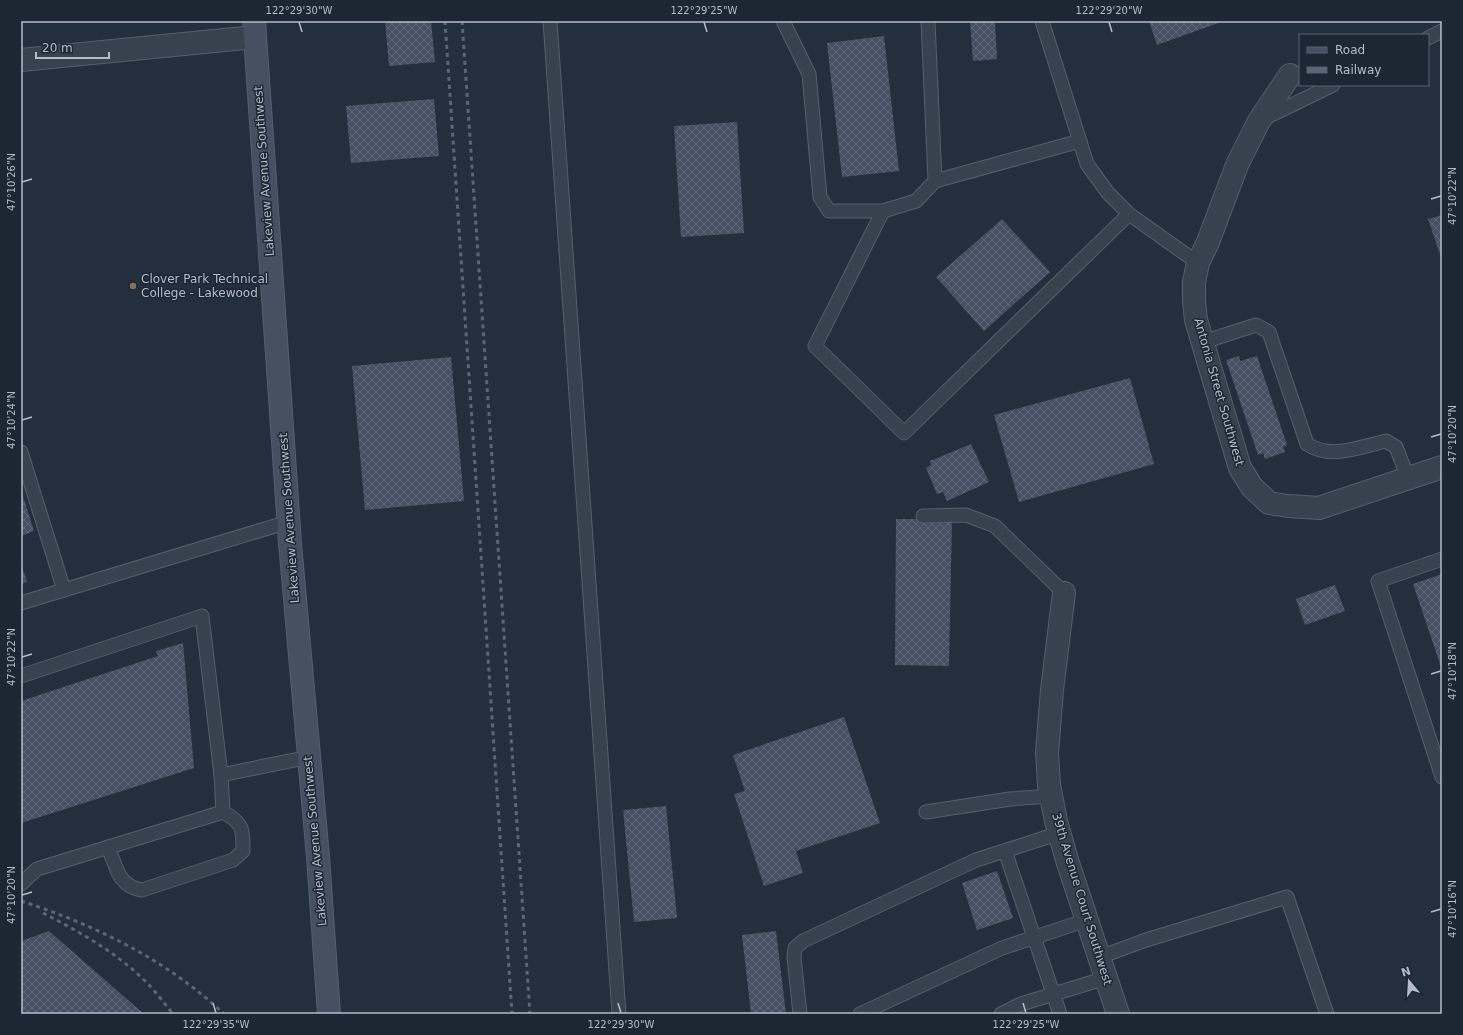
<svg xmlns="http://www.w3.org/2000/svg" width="1463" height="1035" viewBox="0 0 1463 1035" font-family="'DejaVu Sans',sans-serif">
<defs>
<pattern id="building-cross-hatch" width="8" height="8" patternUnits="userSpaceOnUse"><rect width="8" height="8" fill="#455162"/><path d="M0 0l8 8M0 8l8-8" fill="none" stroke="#5d6877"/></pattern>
</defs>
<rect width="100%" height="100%" fill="#242f3e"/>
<g fill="url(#building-cross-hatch)">
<polygon points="385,21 431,21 435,62 389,66"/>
<polygon points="970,21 995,21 997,59 973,61"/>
<polygon points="1149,21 1220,21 1221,22 1157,45"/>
<polygon points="884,36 899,171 842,177 827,43"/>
<polygon points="434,99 439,156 351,163 346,106"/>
<polygon points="737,122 744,233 681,237 674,126"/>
<polygon points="1442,215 1442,260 1428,219"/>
<polygon points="1002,219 1050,272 984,331 936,277"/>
<polygon points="1239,356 1240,361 1257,356 1287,445 1283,447 1285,452 1265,459 1263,453 1258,455 1226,360"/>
<polygon points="451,357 464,501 365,510 352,366"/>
<polygon points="1130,378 1154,464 1019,502 994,415"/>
<polygon points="971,444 989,482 947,501 943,492 937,494 926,468 931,465 930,461"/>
<polygon points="21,490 34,531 21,536"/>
<polygon points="896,519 952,519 949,666 895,665"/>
<polygon points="21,563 27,582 21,584"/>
<polygon points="1442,574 1442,670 1413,584"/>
<polygon points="1335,585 1345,611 1305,625 1296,599"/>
<polygon points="183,643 194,768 21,823 21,701 158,656 156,651"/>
<polygon points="844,717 880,823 796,851 803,873 764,886 734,794 745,791 733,755"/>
<polygon points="666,806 677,918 634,922 623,810"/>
<polygon points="997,871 1013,918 977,930 962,883"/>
<polygon points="49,931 144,1014 21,1014 21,941"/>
<polygon points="776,931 786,1014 751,1014 742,935"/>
</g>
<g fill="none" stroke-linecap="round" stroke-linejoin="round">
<defs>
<g id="lane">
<polyline points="550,21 619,1014"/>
<polyline points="783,21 809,74 820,197 829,211 883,211 916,201 935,181 928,21"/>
<polyline points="1042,21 1087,164 1108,193 1129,214 1198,263"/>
<polyline points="1428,38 1442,31"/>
<polyline points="1263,119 1333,85"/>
<polyline points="935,181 1080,141"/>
<polyline points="883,211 815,346 904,433 1129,214"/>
<path d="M 1203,342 L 1256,325 L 1269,332 L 1307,444 C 1331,460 1359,447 1386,441 L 1396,447 L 1408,478"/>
<polyline points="21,452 64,590"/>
<polyline points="923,516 966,515 995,526 1064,593"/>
<polyline points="1442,559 1378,581 1442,777"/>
<polyline points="21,603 288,522"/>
<polyline points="21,676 202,616 221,775 309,757"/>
<polyline points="926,812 1010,799 1051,796"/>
<path d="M 108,847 C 117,868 118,886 142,890 L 233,860 L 243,851 C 243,828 243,823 223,812"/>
<polyline points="1005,851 1060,1014"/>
<polyline points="21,884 37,869 223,812 221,775"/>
<polyline points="1100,957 1146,940 1287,897 1327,1014"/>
<polyline points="800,1014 794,957 795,948 803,941 976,860 1060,833"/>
<polyline points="860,1014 1002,948 1087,920"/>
<polyline points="1001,1014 1021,1004 1106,978"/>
</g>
<g id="street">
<polyline points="21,60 255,37"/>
<polyline points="1290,75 1259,121 1237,165 1208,242 1198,263 1194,282 1194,301 1196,320 1240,468 1252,487 1269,503 1288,506 1319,508 1442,467"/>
<polyline points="1064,593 1052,690 1047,753 1049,785 1056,821 1067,860 1118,1014"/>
</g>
<polyline id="secondary" points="254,21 290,543 318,857 329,1014"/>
</defs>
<use href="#lane" stroke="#565f6c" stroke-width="15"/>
<use href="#street" stroke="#565f6c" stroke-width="24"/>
<use href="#secondary" stroke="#565f6c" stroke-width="24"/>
<use href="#lane" stroke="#38414e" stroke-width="13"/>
<use href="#street" stroke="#38414e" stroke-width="22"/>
<use href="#secondary" stroke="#465061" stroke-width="22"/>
<g stroke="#5a6575" stroke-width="3" stroke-dasharray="4 4" stroke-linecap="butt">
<polyline points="445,21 512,1014"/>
<polyline points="462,21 530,1014"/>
<path d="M 21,901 C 95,925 167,960 224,1014"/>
<path d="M 43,913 C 78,931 114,951 143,979 C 154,989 163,1002 173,1014"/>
</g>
</g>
<path fill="none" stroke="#b4bcc9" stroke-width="1.5" d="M 299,22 L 302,32M 704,22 L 707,32M 1109,22 L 1112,32M 22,182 L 32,179M 1431,199 L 1441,196M 22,420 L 32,417M 1431,437 L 1441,434M 22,657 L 32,654M 1431,674 L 1441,671M 22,895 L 32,892M 1431,912 L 1441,909M 213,1003 L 216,1013M 618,1003 L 621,1013M 1023,1003 L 1026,1013"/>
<circle fill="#8d6e63" stroke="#1d2633" stroke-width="1.5" cx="133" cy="286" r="4"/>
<g text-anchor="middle" stroke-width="3" stroke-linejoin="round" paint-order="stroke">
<g font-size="12" fill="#b4bcc9" stroke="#1d2633">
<text transform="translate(264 171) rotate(-94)" y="4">Lakeview Avenue Southwest</text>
<text transform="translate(1219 392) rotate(74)" y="4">Antonia Street Southwest</text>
<text transform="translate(289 518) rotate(-94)" y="4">Lakeview Avenue Southwest</text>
<text transform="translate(315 841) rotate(-95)" y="4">Lakeview Avenue Southwest</text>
<text transform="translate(1082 899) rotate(73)" y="4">39th Avenue Court Southwest</text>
</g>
<g font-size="12" fill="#b4bcc9" stroke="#1d2633" text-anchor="start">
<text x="141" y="283">Clover Park Technical<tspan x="141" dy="14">College - Lakewood</tspan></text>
</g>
</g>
<rect width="1463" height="1035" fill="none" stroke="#1d2633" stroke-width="44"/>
<rect x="1299" y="34" width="130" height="52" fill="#1d2633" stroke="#59626f"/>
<rect x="1307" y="47" width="20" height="6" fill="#465061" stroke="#59626f"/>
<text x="1335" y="54" font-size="12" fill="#b4bcc9">Road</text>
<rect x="1307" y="67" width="20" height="6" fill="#5a6575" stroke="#59626f"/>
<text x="1335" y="74" font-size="12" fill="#b4bcc9">Railway</text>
<g transform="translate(1409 981) rotate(342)" stroke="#1d2633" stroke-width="3" paint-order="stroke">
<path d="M0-3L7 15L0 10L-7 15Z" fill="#b4bcc9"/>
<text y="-6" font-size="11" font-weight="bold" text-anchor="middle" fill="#b4bcc9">N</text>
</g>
<path d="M36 52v6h73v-6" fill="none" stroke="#b4bcc9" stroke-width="2"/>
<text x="42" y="52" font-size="12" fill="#b4bcc9" stroke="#1d2633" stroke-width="3" paint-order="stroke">20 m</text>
<rect x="22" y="22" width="1419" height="991" fill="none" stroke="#b4bcc9" stroke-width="1.5"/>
<g font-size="10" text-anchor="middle" fill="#b4bcc9">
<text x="299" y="14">122°29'30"W</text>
<text x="704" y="14">122°29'25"W</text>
<text x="1109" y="14">122°29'20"W</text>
<text transform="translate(11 182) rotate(-90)" y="4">47°10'26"N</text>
<text transform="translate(1452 196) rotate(-90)" y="4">47°10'22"N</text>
<text transform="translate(11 420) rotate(-90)" y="4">47°10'24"N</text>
<text transform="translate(1452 434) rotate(-90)" y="4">47°10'20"N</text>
<text transform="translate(11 657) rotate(-90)" y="4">47°10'22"N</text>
<text transform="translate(1452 671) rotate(-90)" y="4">47°10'18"N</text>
<text transform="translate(11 895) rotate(-90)" y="4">47°10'20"N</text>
<text transform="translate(1452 909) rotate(-90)" y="4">47°10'16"N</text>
<text x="216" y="1028">122°29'35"W</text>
<text x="621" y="1028">122°29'30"W</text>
<text x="1026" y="1028">122°29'25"W</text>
</g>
</svg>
